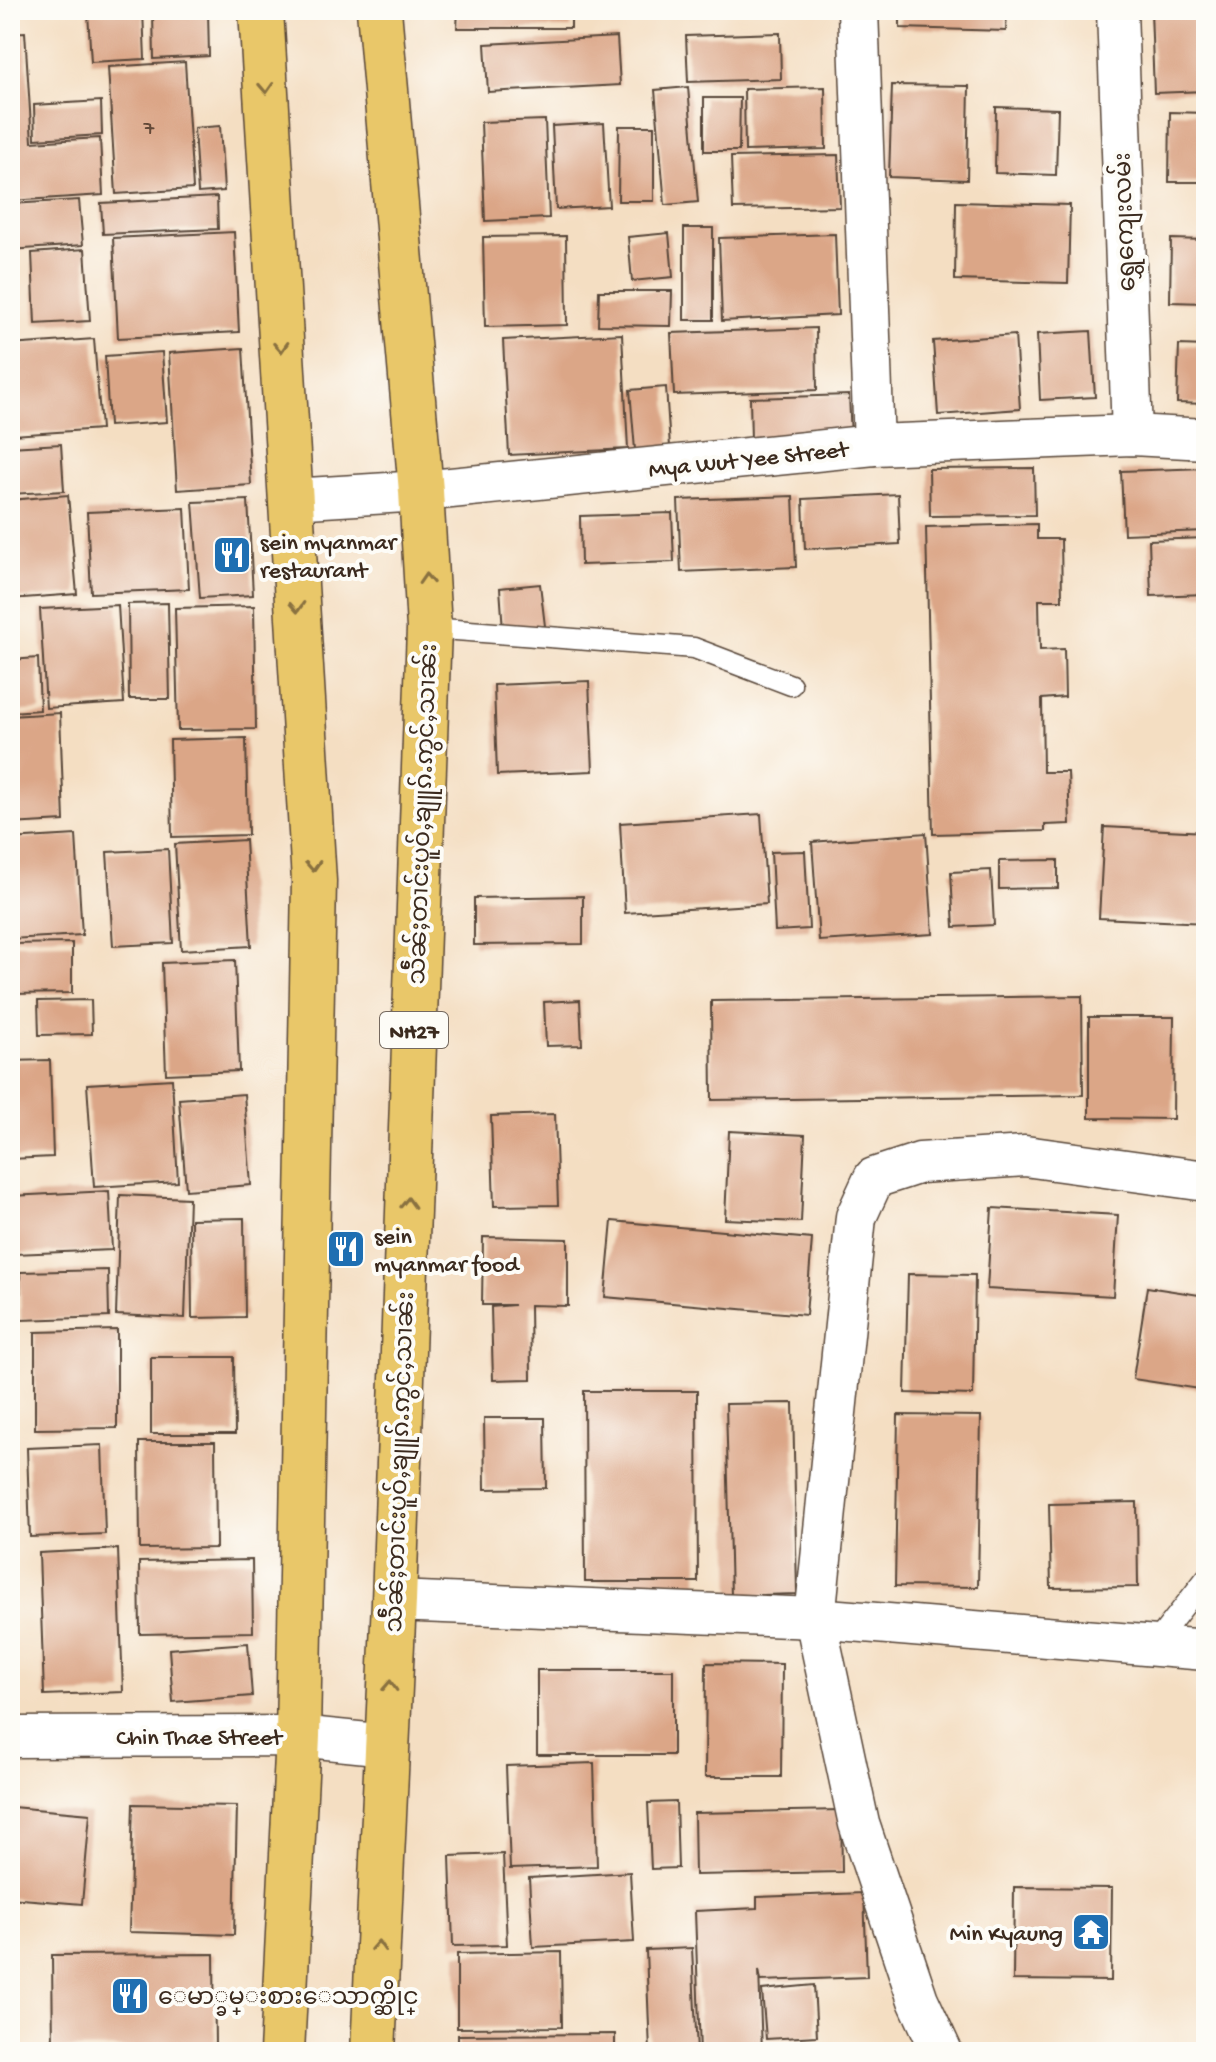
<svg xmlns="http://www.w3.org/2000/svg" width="1216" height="2062" viewBox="0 0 1216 2062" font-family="'Gochi Hand','Noto Sans Myanmar',sans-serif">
<rect width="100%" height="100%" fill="#fdfcf7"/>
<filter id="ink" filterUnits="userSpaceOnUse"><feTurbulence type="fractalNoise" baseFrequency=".0125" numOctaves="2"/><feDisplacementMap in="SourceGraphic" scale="16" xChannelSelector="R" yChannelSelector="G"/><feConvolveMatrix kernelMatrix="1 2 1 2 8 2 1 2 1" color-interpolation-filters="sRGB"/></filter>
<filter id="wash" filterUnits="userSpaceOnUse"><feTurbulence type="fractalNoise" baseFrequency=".006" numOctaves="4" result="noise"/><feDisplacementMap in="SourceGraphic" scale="32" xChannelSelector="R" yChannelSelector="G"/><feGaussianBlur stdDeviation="1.8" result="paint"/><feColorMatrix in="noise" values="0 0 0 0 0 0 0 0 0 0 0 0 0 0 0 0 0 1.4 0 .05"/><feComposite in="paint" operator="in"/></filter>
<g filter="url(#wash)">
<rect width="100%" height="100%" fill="#f4dec2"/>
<g id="blocks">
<g fill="#dba687">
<polygon points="143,10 145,59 91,62 88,13"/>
<polygon points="458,10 571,10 571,28 457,28"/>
<polygon points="900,10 1007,10 1006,31 900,28"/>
<polygon points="1151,10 1206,10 1206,91 1154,93"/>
<polygon points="208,11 209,56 154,59 153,13"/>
<polygon points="25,32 32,142 100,138 103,195 10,201 10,33"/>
<polygon points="780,33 781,79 688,82 686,36"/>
<polygon points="617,37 620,85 488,92 485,44"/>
<polygon points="185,62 193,189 116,194 108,67"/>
<polygon points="892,85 969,86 967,180 889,177"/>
<polygon points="688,87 698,202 665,205 655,90"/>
<polygon points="825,87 826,149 745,151 744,89"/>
<polygon points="704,98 740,98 739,151 704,151"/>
<polygon points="101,101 102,135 35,139 34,105"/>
<polygon points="996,107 1058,109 1056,175 995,173"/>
<polygon points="1170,112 1206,113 1206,182 1169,182"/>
<polygon points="545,120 549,218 485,221 481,122"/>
<polygon points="604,123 609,206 556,209 552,126"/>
<polygon points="220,126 224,191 198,193 194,128"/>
<polygon points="619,126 654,126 654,201 618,201"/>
<polygon points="838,155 840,207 733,209 731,157"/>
<polygon points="217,197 218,229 103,234 101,203"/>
<polygon points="79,200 83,245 10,250 10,204"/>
<polygon points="956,202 1070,205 1068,283 955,280"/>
<rect x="684" y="228" width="29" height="92"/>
<polygon points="234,232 239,332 118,338 113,238"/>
<polygon points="669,233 673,277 632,281 628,237"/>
<polygon points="835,234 838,315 722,321 719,238"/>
<polygon points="566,236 567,325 485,327 483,237"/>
<polygon points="1171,239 1206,240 1206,303 1170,302"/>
<polygon points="85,249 90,321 35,324 32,253"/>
<polygon points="599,291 672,291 671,326 598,325"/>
<polygon points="816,328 817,390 674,395 671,333"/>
<polygon points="1091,331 1095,397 1040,400 1037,334"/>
<polygon points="622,334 628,449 509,455 503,340"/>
<polygon points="1015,335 1020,409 938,415 933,341"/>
<polygon points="94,339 101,429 13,435 10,403 10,345"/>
<polygon points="1179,345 1206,346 1206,404 1177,403"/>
<polygon points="243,348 251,485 177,490 169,353"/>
<polygon points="162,352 167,422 109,426 105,356"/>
<polygon points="666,387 670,447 635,450 630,390"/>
<polygon points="849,395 851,438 751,440 750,398"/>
<polygon points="61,444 64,491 10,494 10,447"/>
<polygon points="1034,468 1035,515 930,516 929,469"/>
<polygon points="1206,468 1206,531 1124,534 1121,471"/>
<polygon points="898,494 900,544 805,549 803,499"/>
<polygon points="68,495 77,594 10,599 10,500"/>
<polygon points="793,496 796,567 681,572 678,500"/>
<polygon points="248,500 253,595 200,598 193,502"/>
<polygon points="185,508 189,589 91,593 87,512"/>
<polygon points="672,513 674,562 581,565 580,516"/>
<polygon points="1037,524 1037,539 1061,539 1062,600 1039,600 1040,650 1064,649 1065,697 1042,699 1043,772 1068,772 1070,824 1045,825 1045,831 933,834 926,527"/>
<polygon points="1206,538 1206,594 1151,596 1149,540"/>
<polygon points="540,584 545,626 503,630 500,588"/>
<polygon points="168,603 170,699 129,699 128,604"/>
<polygon points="118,605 124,703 46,708 40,609"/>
<polygon points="254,606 256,729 178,730 175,608"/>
<polygon points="38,658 40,710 10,712 10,660"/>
<polygon points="589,681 593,771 497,775 494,685"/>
<polygon points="60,713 64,821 10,824 10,716"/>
<polygon points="246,738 248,835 172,837 170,740"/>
<polygon points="761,814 767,904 625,913 620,823"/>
<polygon points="1104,827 1206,832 1206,923 1099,918"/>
<polygon points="926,833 933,934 819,941 812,842"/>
<polygon points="76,835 82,935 10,939 10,839"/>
<polygon points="245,840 251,946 181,950 175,844"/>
<polygon points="168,849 173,943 113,946 107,852"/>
<polygon points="805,851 809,929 775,931 771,852"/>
<polygon points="1058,860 1058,888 999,889 999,861"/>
<polygon points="991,870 994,925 954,927 951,872"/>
<polygon points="583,896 583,944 474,945 474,898"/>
<polygon points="72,943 72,993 10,994 10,944"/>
<polygon points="235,960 239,1071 166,1074 162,963"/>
<polygon points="1082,996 1083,1095 712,1100 711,1001"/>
<polygon points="91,1000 92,1034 39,1035 38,1001"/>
<polygon points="580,1000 582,1045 546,1046 544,1002"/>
<polygon points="1089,1017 1174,1017 1173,1119 1089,1118"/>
<polygon points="50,1060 53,1157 10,1159 10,1061"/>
<polygon points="172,1079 178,1182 94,1187 87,1084"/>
<polygon points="244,1094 251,1185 186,1190 179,1099"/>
<polygon points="555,1114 558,1205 494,1206 491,1116"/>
<polygon points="729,1131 805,1135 801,1222 725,1219"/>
<polygon points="109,1191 112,1250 14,1254 11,1196"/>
<polygon points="120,1195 189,1198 185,1318 116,1315"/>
<polygon points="992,1208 1118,1215 1113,1296 987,1289"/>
<polygon points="244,1218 245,1317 192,1318 191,1219"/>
<polygon points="612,1221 812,1239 806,1315 605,1297"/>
<polygon points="483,1237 568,1239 568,1306 530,1305 531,1379 493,1380 491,1307 514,1305 482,1305"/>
<polygon points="108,1270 109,1317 21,1320 20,1272"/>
<polygon points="908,1274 975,1275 973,1395 905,1393"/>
<polygon points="1147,1287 1206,1296 1206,1390 1133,1379"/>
<polygon points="117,1330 117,1428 35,1429 35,1332"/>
<polygon points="151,1357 234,1357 235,1434 151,1434"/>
<polygon points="584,1391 697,1391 698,1582 585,1582"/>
<polygon points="793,1403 797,1594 731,1596 726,1404"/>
<polygon points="898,1415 981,1416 978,1587 895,1586"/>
<polygon points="484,1418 545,1418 546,1488 485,1489"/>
<polygon points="139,1442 215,1442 216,1548 140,1549"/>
<polygon points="102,1445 105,1534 30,1537 27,1448"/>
<polygon points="1137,1502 1138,1587 1051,1588 1049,1504"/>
<polygon points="118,1549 123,1692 44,1695 39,1553"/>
<polygon points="252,1560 253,1632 140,1634 139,1562"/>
<polygon points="248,1643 252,1696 173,1702 169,1649"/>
<polygon points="706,1663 782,1664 781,1777 705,1777"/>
<rect x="537" y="1670" width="136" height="85"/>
<polygon points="594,1763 597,1866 510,1869 506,1766"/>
<polygon points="676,1802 678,1868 651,1869 648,1803"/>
<polygon points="133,1804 237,1806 234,1935 129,1932"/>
<polygon points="12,1807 90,1814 82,1904 10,1898 10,1831"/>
<polygon points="841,1810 842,1872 695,1875 694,1813"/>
<polygon points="503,1854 507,1945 453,1946 450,1856"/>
<polygon points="630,1872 634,1942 533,1947 529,1878"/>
<polygon points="1014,1887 1112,1888 1111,1981 1013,1980"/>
<polygon points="864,1893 867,1977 761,1981 759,1970 762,2052 700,2052 695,1911 757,1908 757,1897"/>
<polygon points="692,1948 697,2052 650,2052 646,1950"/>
<polygon points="561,1952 562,2027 457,2028 457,1954"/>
<polygon points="214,1954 215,2047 53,2049 52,1955"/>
<polygon points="814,1985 817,2036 766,2039 762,1990"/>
<polygon points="615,2034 615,2052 458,2052 458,2035"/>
</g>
</g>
</g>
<g filter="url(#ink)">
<use href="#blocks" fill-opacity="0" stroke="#574537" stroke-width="2"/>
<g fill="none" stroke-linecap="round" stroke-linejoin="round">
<defs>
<g id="service">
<polyline points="429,628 694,648 791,685"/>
<polyline points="1153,1646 1206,1578"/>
</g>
<g id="minor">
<polyline points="858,10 874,445"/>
<polyline points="1117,10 1132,435"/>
<polyline points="291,499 421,491 874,445 1132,435 1206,439"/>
<polyline points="394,1601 815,1618 1206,1650"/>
<polyline points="10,1737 298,1736 387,1745"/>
<polyline points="942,2052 918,2000 859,1824 815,1618 856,1217 874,1178 920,1163 1025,1156 1206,1181"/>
</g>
<g id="trunk">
<polyline points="261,10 314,881 298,1736 282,2052"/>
<polyline points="373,2052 394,1601 429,628 421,491 379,10"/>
</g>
</defs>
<use href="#service" stroke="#574537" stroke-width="23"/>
<use href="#minor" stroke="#574537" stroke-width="43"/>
<use href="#trunk" stroke="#574537" stroke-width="47"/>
<use href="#service" stroke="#fff" stroke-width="20"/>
<use href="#minor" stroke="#fff" stroke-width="40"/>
<use href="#trunk" stroke="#e9c769" stroke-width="44"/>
</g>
<defs><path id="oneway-chevron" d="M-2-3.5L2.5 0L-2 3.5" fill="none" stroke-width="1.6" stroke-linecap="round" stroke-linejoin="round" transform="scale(2)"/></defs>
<g stroke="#897140">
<use href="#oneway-chevron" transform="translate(266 88) rotate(87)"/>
<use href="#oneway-chevron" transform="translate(281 347) rotate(87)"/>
<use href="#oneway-chevron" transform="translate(426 579) rotate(-93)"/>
<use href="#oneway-chevron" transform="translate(297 607) rotate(87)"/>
<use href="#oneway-chevron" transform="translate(313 866) rotate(87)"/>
<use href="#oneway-chevron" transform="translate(408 1203) rotate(-88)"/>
<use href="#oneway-chevron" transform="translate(390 1686) rotate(-87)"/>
<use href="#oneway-chevron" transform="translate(378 1946) rotate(-87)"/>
</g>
</g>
<defs>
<symbol id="restaurant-square" viewBox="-11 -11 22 22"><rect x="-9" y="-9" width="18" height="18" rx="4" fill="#1f6fb2" stroke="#fdfcf7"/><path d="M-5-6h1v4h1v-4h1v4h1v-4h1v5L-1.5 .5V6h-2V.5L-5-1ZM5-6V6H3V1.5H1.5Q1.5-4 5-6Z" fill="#fff"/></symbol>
<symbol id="temple-square" viewBox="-11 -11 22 22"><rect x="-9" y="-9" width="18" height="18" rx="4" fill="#1f6fb2" stroke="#fdfcf7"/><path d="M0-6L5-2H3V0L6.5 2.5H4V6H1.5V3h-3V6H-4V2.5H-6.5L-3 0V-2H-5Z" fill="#fff"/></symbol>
</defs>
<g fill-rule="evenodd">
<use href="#restaurant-square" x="210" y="533" width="44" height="44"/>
<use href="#restaurant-square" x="324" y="1227" width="44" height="44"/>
<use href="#temple-square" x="1069" y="1910" width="44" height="44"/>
<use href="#restaurant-square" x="108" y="1974" width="44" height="44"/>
</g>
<g text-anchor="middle" stroke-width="8" stroke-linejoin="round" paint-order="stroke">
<g font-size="20" fill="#634938">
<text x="149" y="134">7</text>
</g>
<rect fill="#fdfcf7" stroke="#75695f" stroke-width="2" x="380" y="1012" width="68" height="36" rx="6"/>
<g font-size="22" font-weight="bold" fill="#3b2a1e">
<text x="414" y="1038">NH27</text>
</g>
<g font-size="24" fill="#3b2a1e" stroke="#fdfcf7">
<text transform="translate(1124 222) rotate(-92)" y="8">ရွှေကျေးလမ်း</text>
<text transform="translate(748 458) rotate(-6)" y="8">Mya Wut Yee Street</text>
<text transform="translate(422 814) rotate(-88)" y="8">သဵႅၼ်ႈတၢင်းပူဝ်ႇၶျူၵ်ႉဢွင်ႇသၢၼ်း</text>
<text transform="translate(399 1462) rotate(-88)" y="8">သဵႅၼ်ႈတၢင်းပူဝ်ႇၶျူၵ်ႉဢွင်ႇသၢၼ်း</text>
<text x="199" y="1744">Chin Thae Street</text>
</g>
<g font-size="24" fill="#3b2a1e" stroke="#fdfcf7" text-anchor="start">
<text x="260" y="549">sein myanmar<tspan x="260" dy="28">restaurant</tspan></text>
<text x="374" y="1243">sein<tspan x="374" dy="28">myanmar food</tspan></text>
<text x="1063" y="1940" text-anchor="end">Min Kyaung</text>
<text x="158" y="2004">ေမာ္ခမ္းစားေသာက္ဆိုင္</text>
</g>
</g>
<rect width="1216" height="2062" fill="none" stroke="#fdfcf7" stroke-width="40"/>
</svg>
